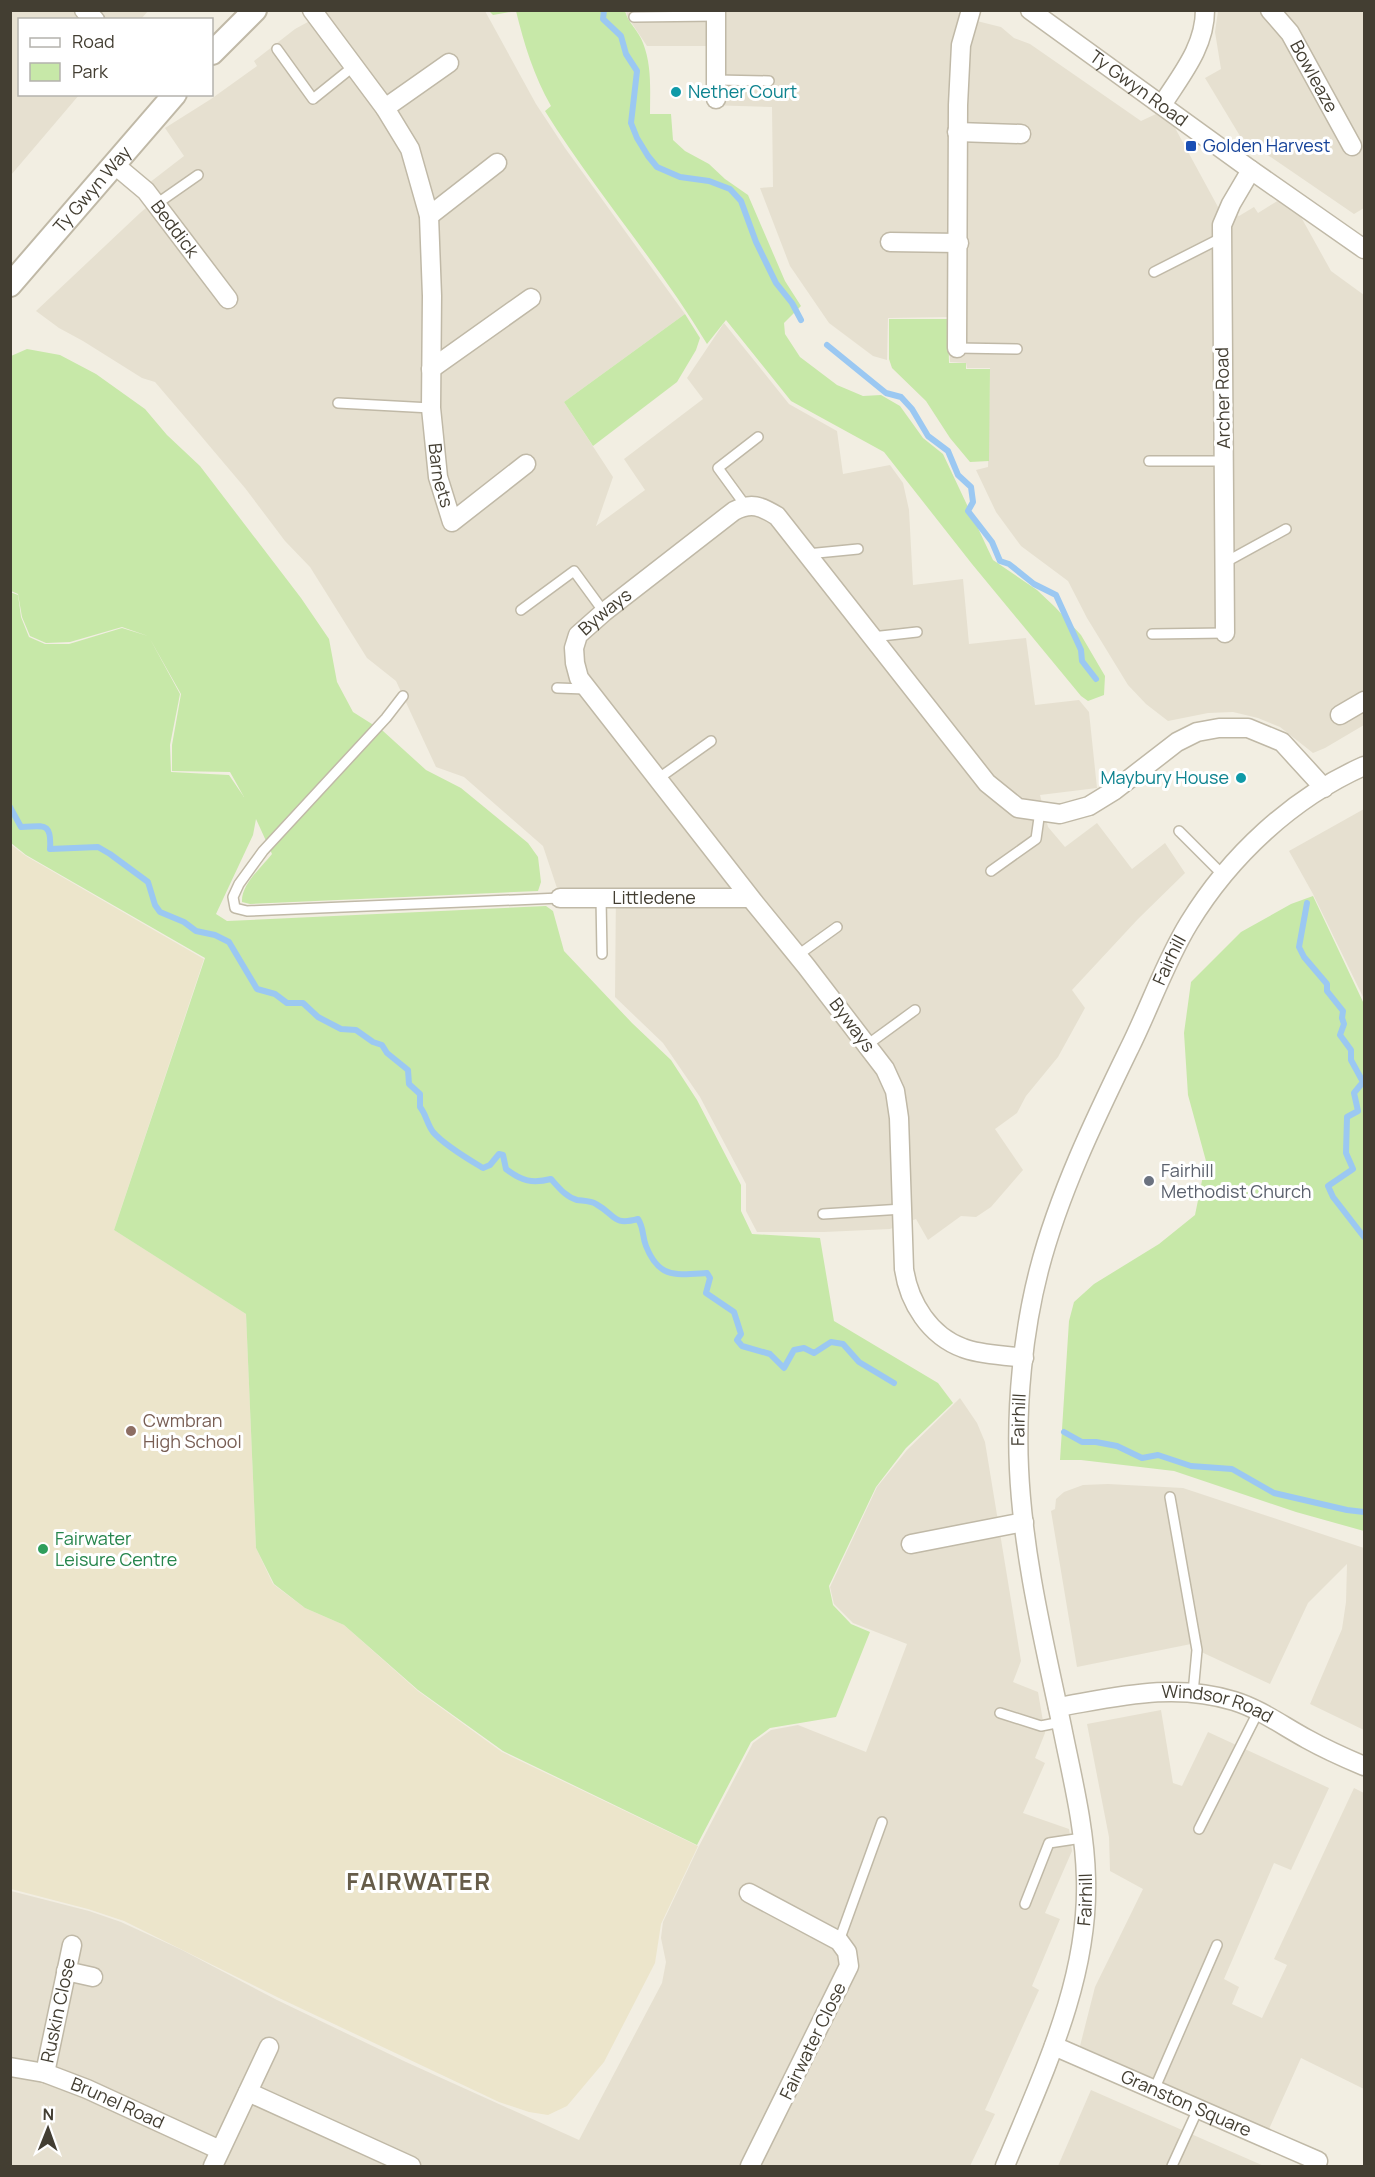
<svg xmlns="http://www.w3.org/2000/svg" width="1375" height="2177" viewBox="0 0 1375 2177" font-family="Manrope,sans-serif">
<rect width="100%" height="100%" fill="#f2eee2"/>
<g fill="#e6e0d0">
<polygon points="11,11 148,11 141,19 20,20 20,94 79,95 11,175"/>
<polygon points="328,11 485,11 536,104 565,148 685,314 564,402 613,477 596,526 645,490 624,459 703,399 687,378 724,323 789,404 837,431 843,474 890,465 903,483 909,510 913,585 963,579 969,644 1026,638 1035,705 1079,700 1089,712 1097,788 1040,795 1048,827 1065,847 1097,823 1132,869 1165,843 1185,873 1138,919 1072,990 1085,1008 1058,1057 1026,1096 1017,1113 995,1129 1023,1170 991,1207 976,1217 961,1216 928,1240 916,1219 890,1229 824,1232 757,1232 746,1211 746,1184 700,1097 663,1043 615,997 616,888 557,888 543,846 464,777 436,767 396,681 367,658 310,567 285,541 245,488 196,430 155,382 142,378 83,341 59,328 36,311 140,213 160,196 149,183 184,156 165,128 211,99 257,66 254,61 295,29"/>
<polygon points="626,11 955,11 977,21 1001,27 1014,38 1030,44 1141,121 1156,114 1174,126 1218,207 1239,216 1254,207 1258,213 1279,200 1301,217 1331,271 1364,295 1364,725 1325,748 1313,753 1280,727 1258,718 1233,712 1208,713 1168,721 1146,704 1128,685 1087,618 1068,581 1021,546 996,512 976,470 988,467 990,368 967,368 966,363 950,362 949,317 888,318 887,360 873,356 829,323 790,266 760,188 773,187 772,107 707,105 707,46 647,46 627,16"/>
<polygon points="1218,11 1364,11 1364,208 1354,214 1240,136 1205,78 1221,69 1215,32"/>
<polygon points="1364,809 1364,999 1313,894 1289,851"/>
<polygon points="960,1398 977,1423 985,1442 1021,1661 1013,1682 1038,1692 1045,1733 1035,1758 1045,1763 1023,1813 1069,1829 1072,1851 1045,1913 1060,1919 1032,1986 1039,1990 985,2110 995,2114 970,2166 11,2166 11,1891 89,1911 121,1922 182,1950 277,2000 406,2062 579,2140 662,1983 666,1962 661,1938 663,1922 698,1848 753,1743 771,1730 798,1725 866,1752 907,1644 853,1623 834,1604 830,1587 877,1487 907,1450"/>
<polygon points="1108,1484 1183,1488 1364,1548 1364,1730 1310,1704 1342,1629 1346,1602 1347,1564 1308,1603 1270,1684 1197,1650 1196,1643 1077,1667 1051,1511 1055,1509 1056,1499 1064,1492 1083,1485"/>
<polygon points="1161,1710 1173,1783 1182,1786 1208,1732 1329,1788 1291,1870 1274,1863 1224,1979 1239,1987 1232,2004 1262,2018 1287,1965 1274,1959 1354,1788 1364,1793 1364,2089 1301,2058 1269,2129 1080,2046 1095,1987 1143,1889 1110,1871 1109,1837 1087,1724"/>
<polygon points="1091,2090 1264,2166 1058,2166"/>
</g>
<polygon fill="#ece5cb" points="10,844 26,856 204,959 114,1230 246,1314 256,1548 273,1584 305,1608 344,1625 418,1691 502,1752 698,1846 661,1924 655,1963 604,2062 567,2106 548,2115 529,2112 499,2102 279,1998 124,1921 88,1909 11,1889"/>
<g fill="#c7e8a8" fill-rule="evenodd">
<path d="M 489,11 L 625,11 C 628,23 639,31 643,43 C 652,66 650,90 650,114 L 671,114 L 673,140 L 685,151 L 709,164 L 725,179 L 748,195 L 785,281 L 801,306 L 784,323 L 785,334 L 800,357 L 837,385 L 863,396 L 881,395 L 900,406 L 923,438 L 943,454 L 993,560 L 1037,590 L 1055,607 L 1081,635 L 1105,676 L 1104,695 L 1088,701 L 1081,696 L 972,564 L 884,452 L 791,401 L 726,320 L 707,344 C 658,263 595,191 545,111 L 551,106 C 534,76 524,44 516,11 L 493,15 Z"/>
<polygon points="685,314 700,338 696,350 677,382 593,446 564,402"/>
<polygon points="889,319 948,319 949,363 966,363 966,369 990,369 989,461 970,462 950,438 926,401 892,368 889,359"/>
<path d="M 27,349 L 60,355 L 96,374 L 145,409 L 167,435 L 200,466 L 301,598 L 329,639 L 337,682 L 353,712 L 383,731 L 426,770 L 461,788 L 528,843 L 538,857 L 541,882 L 538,891 L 250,904 L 242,902 C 241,884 262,867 272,854 L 256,819 L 253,835 L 216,914 L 227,921 L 546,906 L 553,911 L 564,951 L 632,1023 L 671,1060 L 697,1100 L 741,1185 L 741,1211 L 752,1234 L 820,1238 L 834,1321 L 938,1383 L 953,1403 L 906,1448 L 876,1487 L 829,1586 L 833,1605 L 851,1624 L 870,1632 L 836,1717 L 770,1728 L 751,1742 L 697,1845 L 503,1751 L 418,1690 L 344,1625 L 305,1608 L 274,1584 L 256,1548 L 246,1314 L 114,1230 L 205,958 L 26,855 L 11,843 L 10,592 L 18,595 L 21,617 L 29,637 L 45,644 L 69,644 L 122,628 L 148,636 L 122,627 L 70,642 L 46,643 L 30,636 L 22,617 L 18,594 L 11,591 L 11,356 ZM 150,639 L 181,694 L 172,745 L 172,771 L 230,772 L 244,797 L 229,775 L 171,772 L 170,745 L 180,694 Z"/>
<polygon points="1313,896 1364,1004 1364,1531 1296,1512 1174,1471 1081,1460 1060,1460 1069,1321 1074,1302 1094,1284 1159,1244 1195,1215 1206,1161 1188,1095 1184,1033 1191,982 1241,932 1291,904"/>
</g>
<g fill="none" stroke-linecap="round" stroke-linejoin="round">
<g stroke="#9bc8f2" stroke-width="6">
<polyline points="604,10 603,19 621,36 626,54 637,71 631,123 637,138 648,156 657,167 680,177 709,181 730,189 741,201 756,242 776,283 792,303 801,320"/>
<polyline points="827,345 886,393 901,397 912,409 928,436 948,451 958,475 971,487 973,502 968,511 992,542 1000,561 1009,564 1034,584 1056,595 1081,650 1082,661 1096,679"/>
<path d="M 10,807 L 21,827 C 42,827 52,820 50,849 L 98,847 L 110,854 L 148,882 L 155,905 L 160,912 L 184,922 L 196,931 L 215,935 L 229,942 L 257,989 L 275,994 L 287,1003 L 303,1003 L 318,1017 L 341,1029 L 356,1030 L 373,1042 L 382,1045 L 387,1053 L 408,1070 L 409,1084 L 420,1094 L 420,1107 C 426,1114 427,1124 433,1132 C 444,1145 468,1159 483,1168 L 490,1165 L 499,1154 L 503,1155 L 506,1169 C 522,1181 532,1184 551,1179 C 559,1188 566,1197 577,1200 C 584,1201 591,1201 596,1204 C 616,1215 612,1226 638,1219 C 644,1228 642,1236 646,1246 C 659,1279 676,1275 707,1273 L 710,1278 L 706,1293 L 734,1312 L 741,1334 L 737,1340 L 742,1346 L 770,1354 L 784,1368 L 794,1350 L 804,1348 L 814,1353 L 831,1342 L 843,1344 L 859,1362 L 894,1383"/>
<polyline points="1307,903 1299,947 1304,957 1327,984 1327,991 1343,1011 1342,1018 1344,1024 1340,1035 1351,1050 1351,1060 1363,1082 1354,1093 1358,1111 1347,1117 1346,1153 1353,1169 1328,1186 1333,1197 1364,1237"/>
<polyline points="1064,1432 1082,1442 1096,1442 1117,1446 1142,1458 1158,1455 1191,1466 1232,1469 1274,1493 1347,1510 1364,1512"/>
</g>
<defs>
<g id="service">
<polyline points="634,17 716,16"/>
<polyline points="277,49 313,99 354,66"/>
<polyline points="717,80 769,81"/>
<polyline points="155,205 198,175"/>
<polyline points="1154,272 1221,238"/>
<polyline points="957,348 1017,349"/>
<polyline points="338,403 431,408"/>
<polyline points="1149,461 1223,461"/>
<polyline points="745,505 718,468 758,437"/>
<polyline points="807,554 858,549"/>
<polyline points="1224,563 1286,529"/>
<polyline points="521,610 574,571 604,612"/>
<polyline points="1152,634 1225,633"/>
<polyline points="872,637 917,632"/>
<polyline points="557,688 585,689"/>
<polyline points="403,696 386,718 263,851 239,884 233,897 235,908 247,911 560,898"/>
<polyline points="659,778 711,741"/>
<polyline points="1179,831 1223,875"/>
<polyline points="991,871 1036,839 1040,811"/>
<polyline points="601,898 602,954"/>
<polyline points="798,955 837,927"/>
<polyline points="867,1045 915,1010"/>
<polyline points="823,1214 903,1209"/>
<polyline points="1170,1497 1197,1650 1193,1693"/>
<polyline points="1000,1713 1041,1726 1061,1722"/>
<polyline points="1199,1829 1258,1712"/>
<polyline points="1025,1904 1049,1843 1082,1838"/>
<polyline points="839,1941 882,1822"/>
<polyline points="1154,2090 1217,1945"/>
<polyline points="1172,2166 1198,2109"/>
</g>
<g id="minor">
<polyline points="84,10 95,20"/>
<path id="s1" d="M 312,10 L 385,108 L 410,149 L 429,216 L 432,296 L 431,408 L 438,477 L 452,522 L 526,464"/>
<polyline points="716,10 716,99"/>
<path id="s2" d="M 1030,10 L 1251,170 L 1364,249"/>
<path id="s3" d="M 1270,10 L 1290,33 L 1352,146"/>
<path d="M 1162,105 C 1181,75 1205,47 1205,10"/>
<polyline points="385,108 449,63"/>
<polyline points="957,132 1021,134"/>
<path id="s4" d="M 115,165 L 146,191 L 228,299"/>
<polyline points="429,216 497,163"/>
<polyline points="890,242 959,243"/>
<polyline points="957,348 958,105 961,45 971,10"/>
<polyline points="431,369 531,298"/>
<polyline points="1225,633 1222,225 1231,204 1251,170"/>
<polyline points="1340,715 1364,701"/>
<path id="s5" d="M 560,898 L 750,898"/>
<path id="s6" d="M 1024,1358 C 1006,1355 980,1355 963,1348 C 930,1336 909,1303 904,1269 L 899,1118 L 895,1091 L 885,1069 L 806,966 L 753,901 L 579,678 L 575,663 L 574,648 L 578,635 L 604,612 L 734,511 C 751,502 761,506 777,516 L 987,783 L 1018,808 L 1060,814 L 1089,806 L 1115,790 L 1177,742 L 1197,732 L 1219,728 L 1248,728 L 1282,742 L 1324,788"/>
<polyline points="911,1544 1024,1522"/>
<path id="s7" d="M 1058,1707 C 1117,1697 1174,1682 1234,1701 C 1260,1709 1283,1726 1307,1739 C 1325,1749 1345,1758 1364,1766"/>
<polyline points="749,1893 839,1941 847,1952 849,1966 750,2166"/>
<polyline points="66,1971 93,1977"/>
<path id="s8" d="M 1054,2046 L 1318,2161"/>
<path id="s9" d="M 10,2067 L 45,2073 L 87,2089 L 220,2150"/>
<path id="s10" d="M 45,2073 L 72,1945"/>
<polyline points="248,2092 411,2166"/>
<polyline points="213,2166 269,2047"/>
<path id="s11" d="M 1005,2166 C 1042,2075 1089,1981 1086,1879 C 1085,1828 1072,1777 1062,1727 C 1044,1642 1023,1556 1019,1469 C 1016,1405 1023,1332 1039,1270 C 1059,1193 1095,1119 1129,1049 C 1150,1007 1165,962 1189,923 C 1230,856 1292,798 1364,766"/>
</g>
<g id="tertiary">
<polyline points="212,53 255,10"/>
<path id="s12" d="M 10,285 L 175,94"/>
</g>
</defs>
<use href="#service" stroke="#c0b9a7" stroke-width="12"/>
<use href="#minor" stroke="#c0b9a7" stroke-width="21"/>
<use href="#tertiary" stroke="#c0b9a7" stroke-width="26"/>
<use href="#service" stroke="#fff" stroke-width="9"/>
<use href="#minor" stroke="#fff" stroke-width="18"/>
<use href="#tertiary" stroke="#fff" stroke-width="22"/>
</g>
<g fill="#0f9aa8" stroke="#fff" stroke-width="2">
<circle cx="676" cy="92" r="6"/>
<circle cx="1241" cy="778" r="6"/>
</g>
<rect fill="#1a4fb4" stroke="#fff" stroke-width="2" x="1185" y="140" width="12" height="12" rx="3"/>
<circle fill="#6b7280" stroke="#fff" stroke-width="2" cx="1149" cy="1181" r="6"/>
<circle fill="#8d6e63" stroke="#fff" stroke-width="2" cx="131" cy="1431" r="6"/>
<circle fill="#2e9e5b" stroke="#fff" stroke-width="2" cx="43" cy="1549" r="6"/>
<g text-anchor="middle" stroke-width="6" stroke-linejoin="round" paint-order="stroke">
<g font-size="18" fill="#433e32" stroke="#fff">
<text dy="6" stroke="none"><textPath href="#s3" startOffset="80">Bowleaze</textPath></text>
<text dy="6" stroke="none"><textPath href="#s2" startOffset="134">Ty Gwyn Road</textPath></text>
<text dy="6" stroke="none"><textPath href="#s12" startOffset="126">Ty Gwyn Way</textPath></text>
<text dy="6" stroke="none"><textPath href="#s4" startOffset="88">Beddick</textPath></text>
<text transform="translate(1223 398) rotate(-91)" y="6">Archer Road</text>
<text dy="6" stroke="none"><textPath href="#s1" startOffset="500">Barnets</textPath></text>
<text dy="6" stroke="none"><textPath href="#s6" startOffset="944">Byways</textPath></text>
<text dy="6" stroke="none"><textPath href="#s5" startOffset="94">Littledene</textPath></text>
<text dy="6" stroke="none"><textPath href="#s11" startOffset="1254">Fairhill</textPath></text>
<text transform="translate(852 1025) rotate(53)" y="6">Byways</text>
<text dy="6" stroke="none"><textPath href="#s11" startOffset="766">Fairhill</textPath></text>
<text dy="6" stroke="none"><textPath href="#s7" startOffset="162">Windsor Road</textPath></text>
<text dy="6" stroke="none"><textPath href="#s11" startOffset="280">Fairhill</textPath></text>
<text dy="6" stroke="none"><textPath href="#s10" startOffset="64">Ruskin Close</textPath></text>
<text transform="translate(813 2041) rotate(-64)" y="6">Fairwater Close</text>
<text dy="6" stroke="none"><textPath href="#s9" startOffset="114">Brunel Road</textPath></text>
<text dy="6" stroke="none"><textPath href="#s8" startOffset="144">Granston Square</textPath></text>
</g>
<g font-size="18" fill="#0d838f" stroke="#fff" text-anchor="start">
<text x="688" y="98">Nether Court</text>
<text x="1229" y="784" text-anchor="end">Maybury House</text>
</g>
<g font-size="18" fill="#164399" stroke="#fff" text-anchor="start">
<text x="1203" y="152">Golden Harvest</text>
</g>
<g font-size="18" fill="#5b616d" stroke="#fff" text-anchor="start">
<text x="1161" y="1177">Fairhill<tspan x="1161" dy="21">Methodist Church</tspan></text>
</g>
<g font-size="18" fill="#785e54" stroke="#fff" text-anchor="start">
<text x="143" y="1427">Cwmbran<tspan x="143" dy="21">High School</tspan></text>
</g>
<g font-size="18" fill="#27864d" stroke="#fff" text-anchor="start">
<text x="55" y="1545">Fairwater<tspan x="55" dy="21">Leisure Centre</tspan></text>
</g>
<g font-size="24" font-weight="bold" letter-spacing="1.5" fill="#665c49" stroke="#fff">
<text x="419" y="1890">FAIRWATER</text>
</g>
</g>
<rect width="1375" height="2177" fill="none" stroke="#433e32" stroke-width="24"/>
<rect x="18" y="18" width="195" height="78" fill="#ffffff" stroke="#b4b2ad" stroke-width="1.5"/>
<rect x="30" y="38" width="30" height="9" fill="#ffffff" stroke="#b4b2ad" stroke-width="1.5"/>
<text x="72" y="48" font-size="18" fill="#433e32">Road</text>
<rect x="30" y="63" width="30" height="18" fill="#c7e8a8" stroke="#b4b2ad" stroke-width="1.5"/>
<text x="72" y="78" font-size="18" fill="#433e32">Park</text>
<g transform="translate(48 2129) rotate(1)" stroke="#ffffff" stroke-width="4.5" paint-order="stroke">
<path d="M0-4.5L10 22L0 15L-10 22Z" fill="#433e32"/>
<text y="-9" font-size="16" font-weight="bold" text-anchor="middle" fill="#433e32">N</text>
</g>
</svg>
